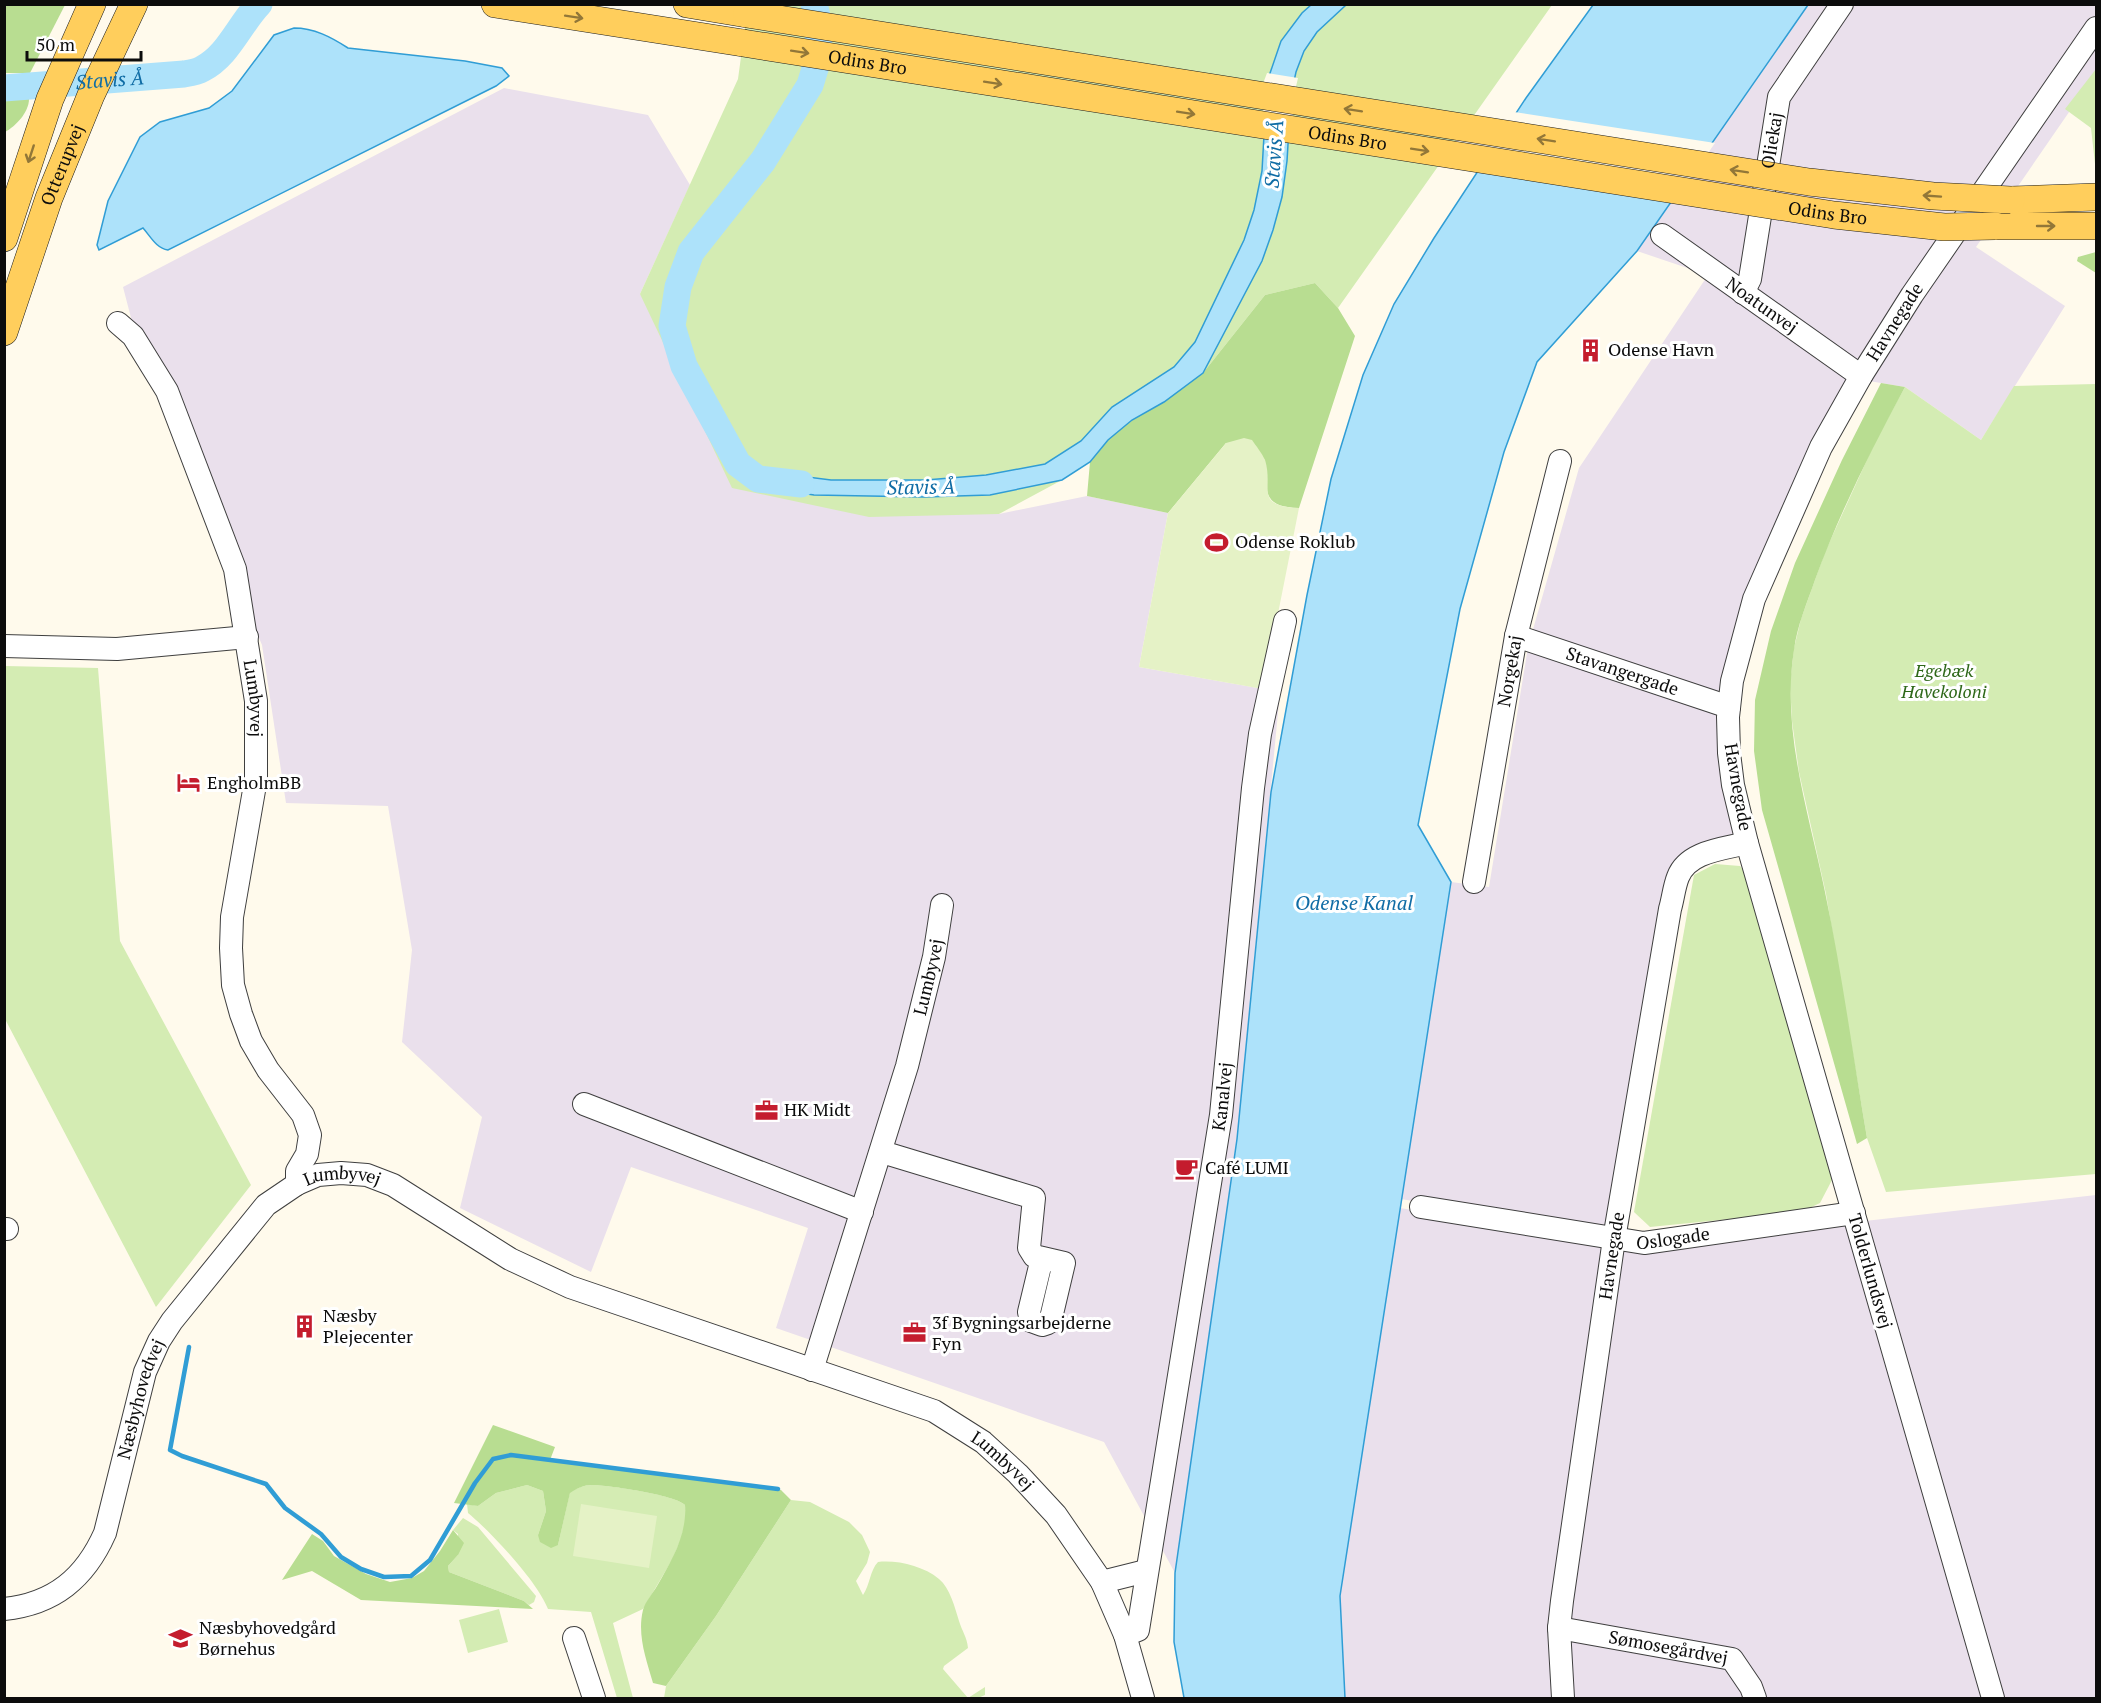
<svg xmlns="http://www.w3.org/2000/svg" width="2101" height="1703" viewBox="0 0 2101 1703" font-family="'PT Serif',serif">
<rect width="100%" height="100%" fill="#fffaec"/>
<g fill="#eae0ec">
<polygon points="1808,5 2096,5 2096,73 1976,247 2065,306 1981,440 1905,387 1851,378 1724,694 1738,837 1693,851 1609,1234 1401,1199 1451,882 1489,887 1528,647 1579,468 1708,275 1637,251"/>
<polygon points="504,88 648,115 690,185 640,294 999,514 1087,496 1168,513 1139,667 1280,692 1237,1139 1175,1573 1104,1442 776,1328 808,1228 631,1167 591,1272 460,1208 482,1117 402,1042 412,950 388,806 286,803 262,645 143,364 123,287"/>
<polygon points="2096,1195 2096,1698 1345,1698 1340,1596 1400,1208 1633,1247"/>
</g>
<g fill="#d4ecb3">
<polygon points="748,5 1552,5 1338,308 1315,283 1265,295 1203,373 1164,402 1132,420 1108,440 1090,462 1062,480 999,514 869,517 732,488 640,294 738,79"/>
<polygon points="2096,69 2096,173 2091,128 2065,109"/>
<polygon points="2096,384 2096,1174 1886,1192 1867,1138 1826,894 1799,772 1792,721 1790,683 1794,648 1801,619 1825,552 1876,440 1905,387 1981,440 2014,386"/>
<polygon points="5,666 98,668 120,941 251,1185 156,1307 5,1019"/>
<polygon points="1715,864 1740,866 1748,876 1832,1180 1820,1203 1801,1212 1650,1227 1634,1212 1694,875"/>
<path d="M 527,1485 L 543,1491 L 546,1511 L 538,1535 L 558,1545 L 570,1492 C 577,1488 584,1485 592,1485 C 608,1485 676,1495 685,1505 L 686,1521 L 681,1539 L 672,1560 L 643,1609 L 613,1623 L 633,1698 L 617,1698 L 591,1612 L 548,1609 C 537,1581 492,1533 468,1513 L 467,1504 L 478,1506 L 496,1493 Z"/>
<path d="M 791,1500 L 810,1502 L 849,1522 L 862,1535 L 870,1552 L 867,1563 L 856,1581 L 863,1595 C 870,1585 870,1570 878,1562 C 898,1560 923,1566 939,1579 C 950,1588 955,1608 959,1621 C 962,1631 967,1637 968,1648 L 944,1666 L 943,1669 L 968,1698 L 985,1687 L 985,1695 L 978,1698 L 664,1698 L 666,1686 L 716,1616 Z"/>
<polygon points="463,1518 478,1527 536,1596 534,1602 529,1605 524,1601 449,1572 448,1566 458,1555 458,1534 453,1530"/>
<polygon points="499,1609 508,1642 468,1653 459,1620"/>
</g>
<g fill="#b8dd91">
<polygon points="5,4 65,5 30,73 5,73"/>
<path d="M 29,99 C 29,112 16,126 5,132 L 5,100 Z"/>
<polygon points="2096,252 2096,273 2077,261 2078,257"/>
<path d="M 1315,283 L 1338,308 L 1355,336 L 1299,508 C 1261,507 1267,491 1265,460 L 1226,443 L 1168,513 L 1087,496 L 1090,462 L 1108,440 L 1132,420 L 1164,402 L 1203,373 L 1265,295 Z"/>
<path d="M 1881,383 L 1905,387 C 1871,450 1839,514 1815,580 C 1807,603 1797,626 1794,650 C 1781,731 1809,813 1825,892 C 1842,973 1853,1056 1867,1138 L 1857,1144 L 1762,810 L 1754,751 L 1755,700 L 1771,631 L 1795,563 L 1842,460 Z"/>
<path d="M 493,1425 L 555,1447 L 550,1460 L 781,1490 L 791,1500 L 716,1616 L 666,1686 L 653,1683 C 646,1659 637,1635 643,1610 C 645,1602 653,1593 657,1586 C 672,1560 687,1535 685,1505 C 676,1495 607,1485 592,1485 C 584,1485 577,1488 570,1493 L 558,1545 L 551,1548 L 540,1542 L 538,1535 L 546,1511 L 543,1491 L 527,1485 L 496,1493 L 478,1506 L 454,1503 Z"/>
<polygon points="453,1530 464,1543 458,1555 448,1566 449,1572 524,1601 533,1609 361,1600 312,1571 282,1580 312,1534 323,1541 334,1556 366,1574 390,1582 412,1578 424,1571 440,1551"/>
</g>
<g fill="#e5f2c6">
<path d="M 1244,438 L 1252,440 C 1256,446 1262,453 1265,460 C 1274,488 1253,506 1299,508 L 1263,689 L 1139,667 L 1168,513 L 1226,443 Z"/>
<polygon points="581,1504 657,1516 649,1568 573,1556"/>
</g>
<g fill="#ade2fa" stroke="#309dd5" stroke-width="1.5">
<polygon points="1311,5 1346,5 1317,32 1304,51 1296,72 1291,95 1287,161 1282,197 1273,230 1262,261 1203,373 1164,402 1132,420 1108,440 1090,462 1062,480 990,495 924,497 814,495 760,487 768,472 831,480 926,480 986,475 1045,464 1081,441 1112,407 1174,367 1195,342 1244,240 1254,210 1262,171 1267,82 1281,41 1302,13"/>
<polygon points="1593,5 1808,5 1637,251 1537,362 1504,452 1460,609 1418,825 1451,882 1340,1596 1345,1698 1184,1698 1174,1642 1175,1573 1237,1139 1271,792 1307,595 1331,479 1363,375 1394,304 1434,238 1526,98"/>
<path d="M 294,28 C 314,28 331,37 348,48 L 465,61 L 502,68 L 509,76 L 496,86 L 168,250 C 156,248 151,237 143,228 L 99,250 L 97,245 L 108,201 L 140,137 L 160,122 L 209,108 L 232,91 L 274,35 Z"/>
</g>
<g fill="#fffaec">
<polygon points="1267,73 1298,78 1294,95 1291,142 1263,118 1264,81"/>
<polygon points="1514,112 1715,143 1674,202 1475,171"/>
</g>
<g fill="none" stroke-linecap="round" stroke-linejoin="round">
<polyline stroke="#309dd5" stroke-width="4.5" points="189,1347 170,1450 182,1456 266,1484 285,1508 321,1534 341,1557 361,1569 384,1577 411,1576 430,1560 475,1483 493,1459 511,1455 778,1489"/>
<g stroke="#ade2fa" stroke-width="27">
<path id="s1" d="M 4,88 L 184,74 C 190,73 197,72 202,69 C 228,56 239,25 259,4"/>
<polyline points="801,484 758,479 738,464 684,366 672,326 678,287 691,252 763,161 810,85 819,56 818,20 814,4"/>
</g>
<defs>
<g id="minor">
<path id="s2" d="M 1662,235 L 1861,376"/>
<path id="s3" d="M 1743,293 L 1750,279 L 1779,97 L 1842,4"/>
<path id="s4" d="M 118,323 L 133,336 L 167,391 L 235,569 L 256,701 L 256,779 L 232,917 L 231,948 L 233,985 L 241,1014 L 251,1041 L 268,1070 L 303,1115 L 310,1135 L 307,1154 L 297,1171 L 297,1184"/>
<path id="s5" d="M 1516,636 L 1729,707"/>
<polyline points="4,646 117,649 247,637"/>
<path id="s6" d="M 1474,882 L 1516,636 L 1560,461"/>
<polyline points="584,1104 862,1212"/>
<polyline points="882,1152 1034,1198 1029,1248 1034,1256 1064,1263 1051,1318 1048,1323 1042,1325 1031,1321 1029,1312 1042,1258"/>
<path id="s7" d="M 1421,1207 L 1644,1243 L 1854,1213"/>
<polyline points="4,1229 7,1229"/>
<path id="s8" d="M 812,1370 L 907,1066 L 934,957 L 942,905"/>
<polyline points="1102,1582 1146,1571"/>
<path id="s9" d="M 4,1609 C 54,1604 85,1578 105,1533 L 145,1372 L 159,1341 L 172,1321 L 266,1205 L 297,1184 L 318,1175 L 341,1173 L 367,1175 L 393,1185 L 510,1259 L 570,1287 L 934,1411 L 983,1442 L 1018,1474 L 1056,1515 L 1102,1582 L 1125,1635 L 1143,1698"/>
<path id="s10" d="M 1559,1628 L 1732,1659 L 1751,1687 L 1755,1698"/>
<path id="s11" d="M 1125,1635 L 1138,1630 L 1221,1115 L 1253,788 L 1260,734 L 1285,621"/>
<polyline points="574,1638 594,1698"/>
<path id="s12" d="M 1563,1698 L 1559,1628 L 1562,1601 L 1614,1239 L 1670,909 C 1673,899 1674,887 1678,877 C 1688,851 1724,849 1747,843"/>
<path id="s13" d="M 1993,1698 L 1747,843 L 1733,785 L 1729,753 L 1728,717 L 1732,681 L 1754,599 L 1821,447 L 1861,376 L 1912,295 L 2096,28"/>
</g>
<g id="major">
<polyline points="495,4 743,43"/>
<polyline points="687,4 747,14"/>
<polyline points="2011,200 2096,197"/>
<polyline points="1995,226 2096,226"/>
<polyline points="4,238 50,99 92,4"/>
<path id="s14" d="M 4,332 L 49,198 L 91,95 L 134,4"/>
</g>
</defs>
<use href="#minor" stroke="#3f3f3f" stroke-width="24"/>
<use href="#major" stroke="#1d1d1d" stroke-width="28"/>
<use href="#minor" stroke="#fff" stroke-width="22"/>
<use href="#major" stroke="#ffce5c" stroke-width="27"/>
<defs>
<g id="major-bridge">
<polyline points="747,14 1809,182 1933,196 2011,200"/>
<path id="s15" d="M 743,43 L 1834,215 L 1944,227 L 1995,226"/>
</g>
</defs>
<use href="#major-bridge" stroke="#1d1d1d" stroke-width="28" stroke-linecap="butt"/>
<use href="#major-bridge" stroke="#ffce5c" stroke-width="27"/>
</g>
<defs><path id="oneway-shaft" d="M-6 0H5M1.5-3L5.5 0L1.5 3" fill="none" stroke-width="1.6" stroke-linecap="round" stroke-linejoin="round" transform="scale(1.5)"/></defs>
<g stroke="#927738">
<use href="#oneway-shaft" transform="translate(574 17) rotate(9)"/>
<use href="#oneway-shaft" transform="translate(800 52) rotate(9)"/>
<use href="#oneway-shaft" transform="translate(993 83) rotate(9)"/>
<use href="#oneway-shaft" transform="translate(1353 110) rotate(-171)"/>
<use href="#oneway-shaft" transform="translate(1186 113) rotate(9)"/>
<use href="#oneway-shaft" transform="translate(1546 140) rotate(-171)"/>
<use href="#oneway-shaft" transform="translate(1420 150) rotate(9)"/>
<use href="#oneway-shaft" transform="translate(31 154) rotate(108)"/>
<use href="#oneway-shaft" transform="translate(1739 171) rotate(-171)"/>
<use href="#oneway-shaft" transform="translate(1932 196) rotate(-176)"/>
<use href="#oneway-shaft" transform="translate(2046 226)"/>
</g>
<defs>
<symbol id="building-bare" viewBox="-9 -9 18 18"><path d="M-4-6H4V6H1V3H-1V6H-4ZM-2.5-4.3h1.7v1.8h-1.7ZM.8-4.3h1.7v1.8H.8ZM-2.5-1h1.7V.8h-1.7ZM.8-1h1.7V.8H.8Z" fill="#c41c2e" stroke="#fff" stroke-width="2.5" paint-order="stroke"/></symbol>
<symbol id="stadium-bare" viewBox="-9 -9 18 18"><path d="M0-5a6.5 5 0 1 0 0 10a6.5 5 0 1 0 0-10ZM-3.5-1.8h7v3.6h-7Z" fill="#c41c2e" stroke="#fff" stroke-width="2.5" paint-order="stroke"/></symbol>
<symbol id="hotel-bare" viewBox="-9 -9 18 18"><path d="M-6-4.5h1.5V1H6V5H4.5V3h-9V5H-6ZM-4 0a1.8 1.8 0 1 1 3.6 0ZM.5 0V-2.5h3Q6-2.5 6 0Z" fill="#c41c2e" stroke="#fff" stroke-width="2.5" paint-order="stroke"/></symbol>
<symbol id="office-bare" viewBox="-9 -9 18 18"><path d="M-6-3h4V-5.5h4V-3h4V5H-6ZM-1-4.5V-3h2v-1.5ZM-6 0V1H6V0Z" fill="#c41c2e" stroke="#fff" stroke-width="2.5" paint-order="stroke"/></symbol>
<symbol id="cafe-bare" viewBox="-9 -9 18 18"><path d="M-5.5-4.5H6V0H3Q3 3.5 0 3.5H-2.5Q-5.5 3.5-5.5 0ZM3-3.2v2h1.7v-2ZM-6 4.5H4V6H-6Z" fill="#c41c2e" stroke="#fff" stroke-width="2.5" paint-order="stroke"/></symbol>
<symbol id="school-bare" viewBox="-9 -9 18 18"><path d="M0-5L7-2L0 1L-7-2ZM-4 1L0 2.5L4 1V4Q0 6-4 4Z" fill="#c41c2e" stroke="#fff" stroke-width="2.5" paint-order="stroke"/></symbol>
</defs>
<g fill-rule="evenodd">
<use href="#building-bare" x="1574" y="334" width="33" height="33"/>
<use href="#stadium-bare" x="1200" y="526" width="33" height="33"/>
<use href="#hotel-bare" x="172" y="766" width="33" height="33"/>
<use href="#office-bare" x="750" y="1094" width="33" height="33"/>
<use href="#cafe-bare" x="1170" y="1152" width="33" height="33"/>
<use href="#building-bare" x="288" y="1310" width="33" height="33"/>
<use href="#office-bare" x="898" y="1316" width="33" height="33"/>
<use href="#school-bare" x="164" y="1622" width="33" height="33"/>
</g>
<g text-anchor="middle" stroke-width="6" stroke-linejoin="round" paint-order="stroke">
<g font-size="18" fill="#0c0c0c" stroke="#fff">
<text dy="6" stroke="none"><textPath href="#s15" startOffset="126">Odins Bro</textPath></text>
<text dy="6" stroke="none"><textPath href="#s15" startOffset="612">Odins Bro</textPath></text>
<text dy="6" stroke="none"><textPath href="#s3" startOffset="156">Oliekaj</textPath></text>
<text dy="6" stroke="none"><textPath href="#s14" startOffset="177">Otterupvej</textPath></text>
<text dy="6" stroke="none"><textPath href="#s15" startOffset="1098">Odins Bro</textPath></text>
<text dy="6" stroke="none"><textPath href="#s2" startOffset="122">Noatunvej</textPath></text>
<text dy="6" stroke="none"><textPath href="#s13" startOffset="1450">Havnegade</textPath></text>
<text dy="6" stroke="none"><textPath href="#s6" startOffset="214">Norgekaj</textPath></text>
<text dy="6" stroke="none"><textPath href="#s5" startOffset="112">Stavangergade</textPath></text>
<text dy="6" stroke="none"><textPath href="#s4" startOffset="406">Lumbyvej</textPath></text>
<text transform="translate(1738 787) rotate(80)" y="6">Havnegade</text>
<text dy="6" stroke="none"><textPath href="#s8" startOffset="410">Lumbyvej</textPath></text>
<text dy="6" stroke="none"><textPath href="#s11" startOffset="554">Kanalvej</textPath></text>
<text dy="6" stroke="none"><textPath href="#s9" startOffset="591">Lumbyvej</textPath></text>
<text dy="6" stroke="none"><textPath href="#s7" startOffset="255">Oslogade</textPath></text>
<text dy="6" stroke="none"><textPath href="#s12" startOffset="446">Havnegade</textPath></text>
<text transform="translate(1870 1271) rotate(74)" y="6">Tolderlundsvej</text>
<text dy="6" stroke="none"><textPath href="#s9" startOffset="272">Næsbyhovedvej</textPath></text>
<text dy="6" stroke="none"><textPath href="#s9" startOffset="1318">Lumbyvej</textPath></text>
<text dy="6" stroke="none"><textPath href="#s10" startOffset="111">Sømosegårdvej</textPath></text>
</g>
<g font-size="18" fill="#0c0c0c" stroke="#fff" text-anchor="start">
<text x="1608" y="356">Odense Havn</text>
<text x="1235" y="548">Odense Roklub</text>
<text x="207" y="789">EngholmBB</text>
<text x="784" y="1116">HK Midt</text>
<text x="1205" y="1174">Café LUMI</text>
<text x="323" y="1322">Næsby<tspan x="323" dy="21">Plejecenter</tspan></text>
<text x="932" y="1329">3f Bygningsarbejderne<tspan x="932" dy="21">Fyn</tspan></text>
<text x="199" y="1634">Næsbyhovedgård<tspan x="199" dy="21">Børnehus</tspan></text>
</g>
<g font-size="18" font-style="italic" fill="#2e6819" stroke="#fff">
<text x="1944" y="677">Egebæk<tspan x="1944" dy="21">Havekoloni</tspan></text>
</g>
<g font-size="20" font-style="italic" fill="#0f6ca5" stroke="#fff">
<text dy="7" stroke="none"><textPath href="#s1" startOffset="106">Stavis Å</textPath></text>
<text transform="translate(1274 154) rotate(-86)" y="7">Stavis Å</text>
<text transform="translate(921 487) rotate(-1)" y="7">Stavis Å</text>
<text x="1354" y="910">Odense Kanal</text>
</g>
</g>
<rect width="2101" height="1703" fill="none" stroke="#0c0c0c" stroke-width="12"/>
<path d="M27 51v9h114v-9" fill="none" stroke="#0c0c0c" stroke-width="3"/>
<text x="36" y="51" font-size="18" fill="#0c0c0c" stroke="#ffffff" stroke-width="4.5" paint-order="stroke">50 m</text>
</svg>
